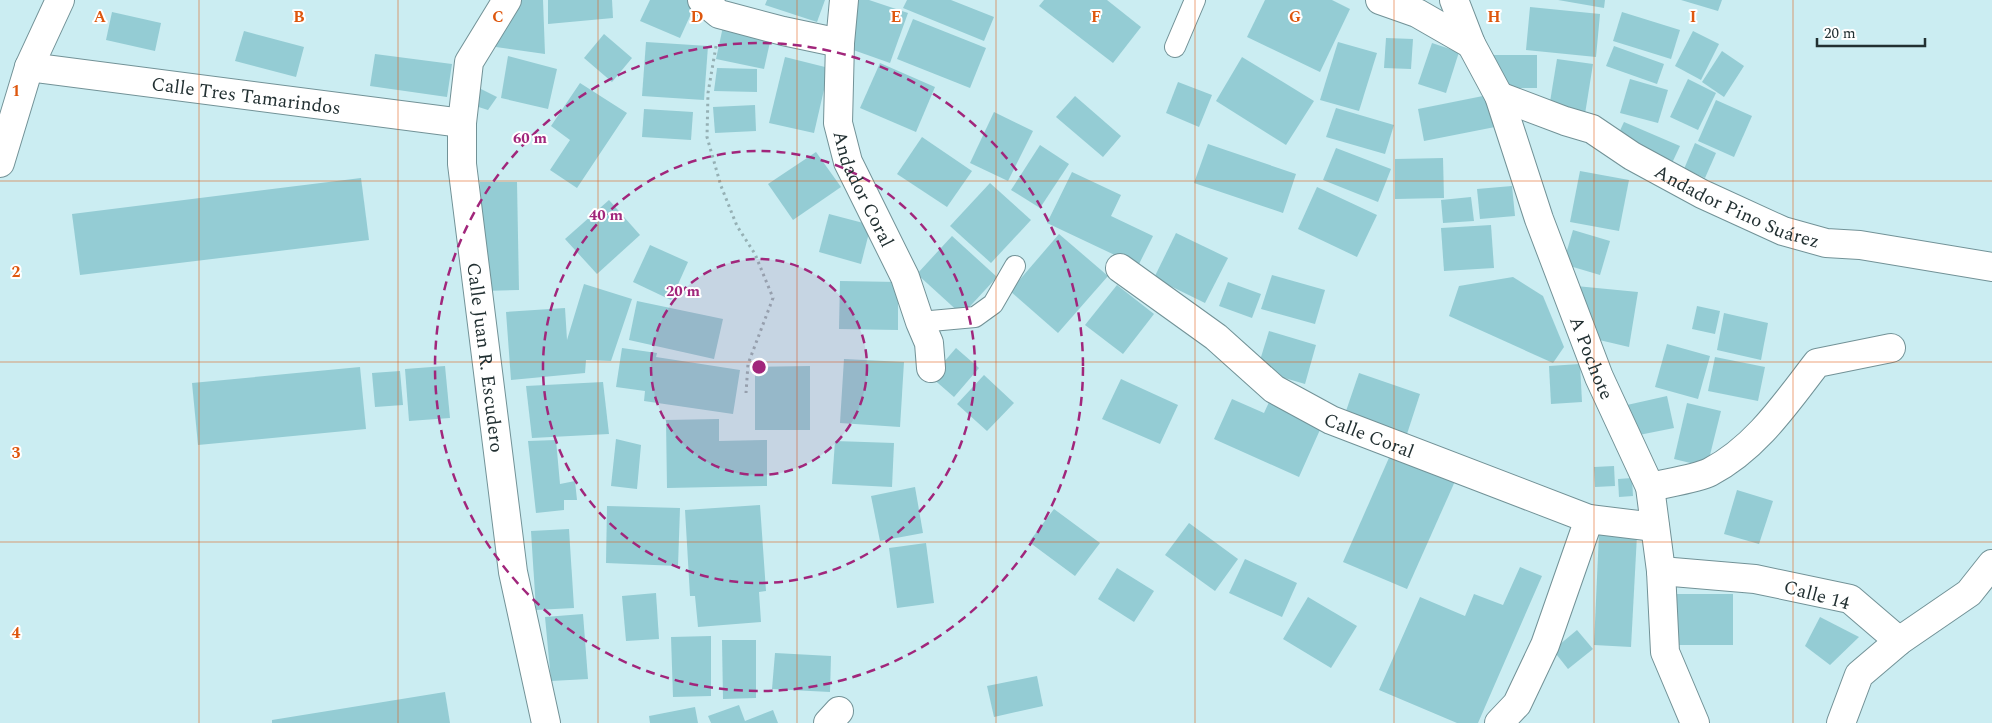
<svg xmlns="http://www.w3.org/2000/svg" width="1992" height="723" viewBox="0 0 1992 723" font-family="Spectral,serif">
<rect width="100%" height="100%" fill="#cbedf2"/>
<g fill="#94ccd4">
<polygon points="515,0 543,0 545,54 489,46"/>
<polygon points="548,0 612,0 613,18 548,24"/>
<polygon points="650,0 689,0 696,3 680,38 640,21"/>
<polygon points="767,0 825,0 817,22 765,5"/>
<polygon points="858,0 869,0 908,13 890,63 842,46"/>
<polygon points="907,0 951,0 994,17 984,41 903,8"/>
<polygon points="1044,0 1107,0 1141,27 1113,63 1039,6"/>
<polygon points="1265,0 1332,0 1350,9 1320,72 1247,37"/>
<polygon points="1558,0 1605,0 1604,8"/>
<polygon points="1681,0 1722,0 1718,11"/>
<polygon points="1530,7 1600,14 1596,57 1526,50"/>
<polygon points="112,12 161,23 155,51 106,40"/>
<polygon points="1622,12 1680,30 1671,59 1613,41"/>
<polygon points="913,19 986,48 970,88 897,59"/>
<polygon points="724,22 772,33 764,69 716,59"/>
<polygon points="244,31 304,47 296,77 235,61"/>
<polygon points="1693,31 1719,44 1701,80 1675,66"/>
<polygon points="604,34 632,58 612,82 584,58"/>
<polygon points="1386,38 1413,39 1411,69 1384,68"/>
<polygon points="646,42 708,46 704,100 642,96"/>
<polygon points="1338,42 1377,53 1359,111 1320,100"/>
<polygon points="1432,43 1459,52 1446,93 1418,84"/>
<polygon points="1614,46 1664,64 1657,84 1606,66"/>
<polygon points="1722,51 1744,66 1724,97 1702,82"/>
<polygon points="375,54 452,64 447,97 370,86"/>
<polygon points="1484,55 1537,55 1537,88 1502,88"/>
<polygon points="508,56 557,69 548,109 501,98"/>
<polygon points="785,57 829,68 814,133 769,123"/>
<polygon points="1242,57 1314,101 1286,145 1216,101"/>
<polygon points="1557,59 1593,64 1585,114 1549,108"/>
<polygon points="880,63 935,87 916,132 860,108"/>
<polygon points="717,68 757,69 757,92 714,91"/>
<polygon points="1630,79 1668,90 1658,123 1620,113"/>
<polygon points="1688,79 1716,93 1698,130 1670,117"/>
<polygon points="1178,82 1212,95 1199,127 1166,113"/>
<polygon points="580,83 627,113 577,188 550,170 570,140 551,126"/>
<polygon points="477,87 497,97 488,110 469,104"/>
<polygon points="1488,95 1495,127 1424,141 1418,109"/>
<polygon points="1075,96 1121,136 1103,157 1056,117"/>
<polygon points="1716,100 1752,116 1734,157 1698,141"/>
<polygon points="755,105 756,131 715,133 713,107"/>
<polygon points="1336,108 1394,125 1385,154 1326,137"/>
<polygon points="644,109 693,112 691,140 642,137"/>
<polygon points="994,112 1033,131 1008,181 970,163"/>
<polygon points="1624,122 1680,146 1672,163 1616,139"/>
<polygon points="922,137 972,171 947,207 897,174"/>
<polygon points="1695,143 1716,153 1705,178 1684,169"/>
<polygon points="1208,144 1296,174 1283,213 1194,183"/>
<polygon points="1040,145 1069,164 1040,208 1011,190"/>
<polygon points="1336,148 1391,169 1378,202 1323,180"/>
<polygon points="816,152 841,187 793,220 768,184"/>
<polygon points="1443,158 1444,198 1395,199 1395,159"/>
<polygon points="1580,171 1629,180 1619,231 1570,222"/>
<polygon points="1072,172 1121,195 1111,216 1153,236 1138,266 1047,223"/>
<polygon points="361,178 369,240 80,275 72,214"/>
<polygon points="480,182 517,182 519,290 482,291"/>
<polygon points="990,183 1031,220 991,263 950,226"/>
<polygon points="1512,186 1515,216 1480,219 1477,189"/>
<polygon points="1317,187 1377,215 1357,257 1298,229"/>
<polygon points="1471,197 1474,221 1443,223 1441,200"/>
<polygon points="609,200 640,235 597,274 565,239"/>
<polygon points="829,214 871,225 861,264 819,252"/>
<polygon points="1491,225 1494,268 1444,271 1441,228"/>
<polygon points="1573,230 1610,241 1600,275 1563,264"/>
<polygon points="1176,233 1228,258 1205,303 1154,278"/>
<polygon points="1059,234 1108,276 1058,333 1010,291"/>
<polygon points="952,236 997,277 962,315 917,274"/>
<polygon points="650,245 688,262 671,300 633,282"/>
<polygon points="1272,275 1325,290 1315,324 1261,309"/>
<polygon points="1513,277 1543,296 1564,347 1553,363 1449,316 1459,286"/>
<polygon points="840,281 898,282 898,330 839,329"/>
<polygon points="1228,282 1261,294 1252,318 1219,306"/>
<polygon points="584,284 632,299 611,361 586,360 585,373 511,380 506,312 565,308 567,340"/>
<polygon points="1117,285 1154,314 1123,354 1085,325"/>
<polygon points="1576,286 1638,292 1629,347 1595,339"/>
<polygon points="637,301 723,319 714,359 629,340"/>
<polygon points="1697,306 1720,311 1715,334 1692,329"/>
<polygon points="1724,313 1768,323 1761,360 1717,350"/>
<polygon points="1269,331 1316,345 1305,384 1257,370"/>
<polygon points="1667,344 1710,356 1698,399 1655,387"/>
<polygon points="622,348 657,353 656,357 740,370 733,414 644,401 645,391 616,387"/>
<polygon points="956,348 979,368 954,397 931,377"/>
<polygon points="1715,357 1765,367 1758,401 1708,391"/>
<polygon points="844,359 904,362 900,427 840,423"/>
<polygon points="1580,364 1582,402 1551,404 1549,366"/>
<polygon points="445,366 450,418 409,421 405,369"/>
<polygon points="810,366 810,430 755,430 755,367"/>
<polygon points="360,367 366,429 198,445 192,383"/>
<polygon points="400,371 403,405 375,407 372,373"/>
<polygon points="1359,373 1420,394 1407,434 1345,414"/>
<polygon points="984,375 1014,403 987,431 957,404"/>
<polygon points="1121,379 1178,405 1160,444 1102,419"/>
<polygon points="603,382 609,434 532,438 526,386"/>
<polygon points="1667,396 1674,428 1634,436 1627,405"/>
<polygon points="1232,399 1264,413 1270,400 1323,423 1299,477 1214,439"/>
<polygon points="1687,403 1721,411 1707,467 1674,459"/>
<polygon points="719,419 719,441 767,440 767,486 667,488 666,420"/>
<polygon points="616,439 641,445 637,489 611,486"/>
<polygon points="556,440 560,484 575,481 577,500 564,500 564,510 536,513 528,441"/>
<polygon points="835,441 894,443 892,487 832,484"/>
<polygon points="1392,451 1456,479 1407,589 1343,562"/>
<polygon points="1614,466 1615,486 1595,487 1594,467"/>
<polygon points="1632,478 1633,496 1619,497 1618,479"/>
<polygon points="915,487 923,533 880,541 871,496"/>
<polygon points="1737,490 1773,501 1759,544 1724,534"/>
<polygon points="760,505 766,591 759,592 761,622 698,627 695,596 690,596 685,510"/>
<polygon points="607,506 680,508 678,566 606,563"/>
<polygon points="1054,509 1100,543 1075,576 1029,542"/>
<polygon points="1189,523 1238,559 1215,591 1165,555"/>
<polygon points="569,529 574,608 536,610 531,531"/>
<polygon points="1599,533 1637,535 1631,647 1594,645"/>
<polygon points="926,543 934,603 897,608 889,548"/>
<polygon points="1245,559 1297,583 1282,617 1229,593"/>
<polygon points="1520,567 1542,576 1478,723 1457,723 1379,690 1420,597 1465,616 1474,594 1503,605"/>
<polygon points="1117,568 1154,591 1134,622 1098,599"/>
<polygon points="656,593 659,639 626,641 622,596"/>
<polygon points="1671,594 1733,594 1733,645 1672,645"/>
<polygon points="1308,597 1357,626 1331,668 1283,639"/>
<polygon points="583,614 588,679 551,681 545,617"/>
<polygon points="1820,617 1859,637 1830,665 1805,646"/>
<polygon points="1577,630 1593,649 1568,669 1553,650"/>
<polygon points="711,636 711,696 673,697 671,637"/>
<polygon points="722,640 756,640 756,698 723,699"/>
<polygon points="775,653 831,656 830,692 772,689"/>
<polygon points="1037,676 1043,706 994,717 987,686"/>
<polygon points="445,692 450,723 272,723 272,720"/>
<polygon points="739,705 745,721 773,710 778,723 711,723 708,716"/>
<polygon points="695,707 698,723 650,723 649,716"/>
</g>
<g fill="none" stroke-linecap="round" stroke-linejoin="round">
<defs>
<g id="service">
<polyline points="1175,47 1195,0"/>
<polyline points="920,322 975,317 993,304 1015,266"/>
</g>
<g id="minor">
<path id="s1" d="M 507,0 L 469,62 L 462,123 L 462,164 L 513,572 L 546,723"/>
<polyline points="702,0 719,14 783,31 840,43"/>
<path id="s2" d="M 844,0 L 840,43 L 838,123 L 848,162 L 905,277 L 920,322 L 929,343 L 931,368"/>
<polyline points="1380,0 1417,13 1471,44"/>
<path id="s3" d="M 1454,0 L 1471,44 L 1499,96 L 1539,219 L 1599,377 L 1650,487 L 1661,571 L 1665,652 L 1695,723"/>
<path id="s4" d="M 29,67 L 462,123"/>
<path id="s5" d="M 1499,96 L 1565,121 L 1592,129 L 1632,156 L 1702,194 L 1783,231 L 1826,243 L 1860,245 L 1992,267"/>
<polyline points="0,163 29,67 60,0"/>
<path id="s6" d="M 1120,268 L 1216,337 L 1274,389 L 1331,420 L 1589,519 L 1655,527"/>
<path d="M 1650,487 C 1666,483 1696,479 1710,472 C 1756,448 1786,403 1817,363 L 1891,348"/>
<polyline points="1661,571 1755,579 1850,599 1899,641"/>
<polyline points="828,723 839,711"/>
<polyline points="1499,723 1517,704 1545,645 1589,519"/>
<polyline points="1841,723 1859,675 1899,641 1969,593 1992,564"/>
</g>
</defs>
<use href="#service" stroke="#729297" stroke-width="22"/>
<use href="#minor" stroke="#729297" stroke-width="30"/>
<polyline stroke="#95b0b4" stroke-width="3" stroke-dasharray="2.5 4" stroke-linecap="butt" points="716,46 708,93 707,137 721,186 737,226 755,254 773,298 748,364 746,393"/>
<use href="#service" stroke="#fff" stroke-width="20"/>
<use href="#minor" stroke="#fff" stroke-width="28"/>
</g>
<path fill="none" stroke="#de570e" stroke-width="1" stroke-opacity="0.55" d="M 199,0 L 199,723M 398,0 L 398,723M 598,0 L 598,723M 797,0 L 797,723M 996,0 L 996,723M 1195,0 L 1195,723M 1394,0 L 1394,723M 1594,0 L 1594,723M 1793,0 L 1793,723M 0,181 L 1992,181M 0,362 L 1992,362M 0,542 L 1992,542"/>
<circle cx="759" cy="367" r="108" fill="#a1267b" fill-opacity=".12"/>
<g fill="none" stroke="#a1267b" stroke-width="2.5" stroke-dasharray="9 6">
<circle cx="759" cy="367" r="108"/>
<circle cx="759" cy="367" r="216"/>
<circle cx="759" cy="367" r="324"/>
</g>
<g text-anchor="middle" stroke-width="4" stroke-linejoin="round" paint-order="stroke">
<g font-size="19" fill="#223032" stroke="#fff">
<text dy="7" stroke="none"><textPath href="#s4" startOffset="219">Calle Tres Tamarindos</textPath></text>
<text dy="7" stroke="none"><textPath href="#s2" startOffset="194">Andador Coral</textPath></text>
<text dy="7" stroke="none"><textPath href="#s5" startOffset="264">Andador Pino Suárez</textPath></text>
<text dy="7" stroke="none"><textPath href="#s1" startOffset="370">Calle Juan R. Escudero</textPath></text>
<text dy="7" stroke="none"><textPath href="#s3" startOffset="384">A Pochote</textPath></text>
<text dy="7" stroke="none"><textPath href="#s6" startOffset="302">Calle Coral</textPath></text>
<text transform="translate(1817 594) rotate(15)" y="7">Calle 14</text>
</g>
</g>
<g font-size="16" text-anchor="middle" font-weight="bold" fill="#de570e" stroke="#fff" stroke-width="4" stroke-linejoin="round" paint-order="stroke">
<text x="100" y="22">A</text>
<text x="299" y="22">B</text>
<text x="498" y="22">C</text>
<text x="697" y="22">D</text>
<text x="896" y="22">E</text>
<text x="1096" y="22">F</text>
<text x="1295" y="22">G</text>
<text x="1494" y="22">H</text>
<text x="1693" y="22">I</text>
<text x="16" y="96">1</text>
<text x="16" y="277">2</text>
<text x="16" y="458">3</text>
<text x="16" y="638">4</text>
</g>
<circle cx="759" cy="367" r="8" fill="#a1267b" stroke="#fff" stroke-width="2.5"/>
<g font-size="15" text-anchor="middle" font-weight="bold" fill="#a1267b" stroke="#fff" stroke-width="4" stroke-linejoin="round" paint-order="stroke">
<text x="530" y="143">60 m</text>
<text x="606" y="220">40 m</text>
<text x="683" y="296">20 m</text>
</g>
<path d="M1817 38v8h108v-8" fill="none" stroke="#223032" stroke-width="2.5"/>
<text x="1824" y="38" font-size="15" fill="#223032" stroke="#ffffff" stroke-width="4" paint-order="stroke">20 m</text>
</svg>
